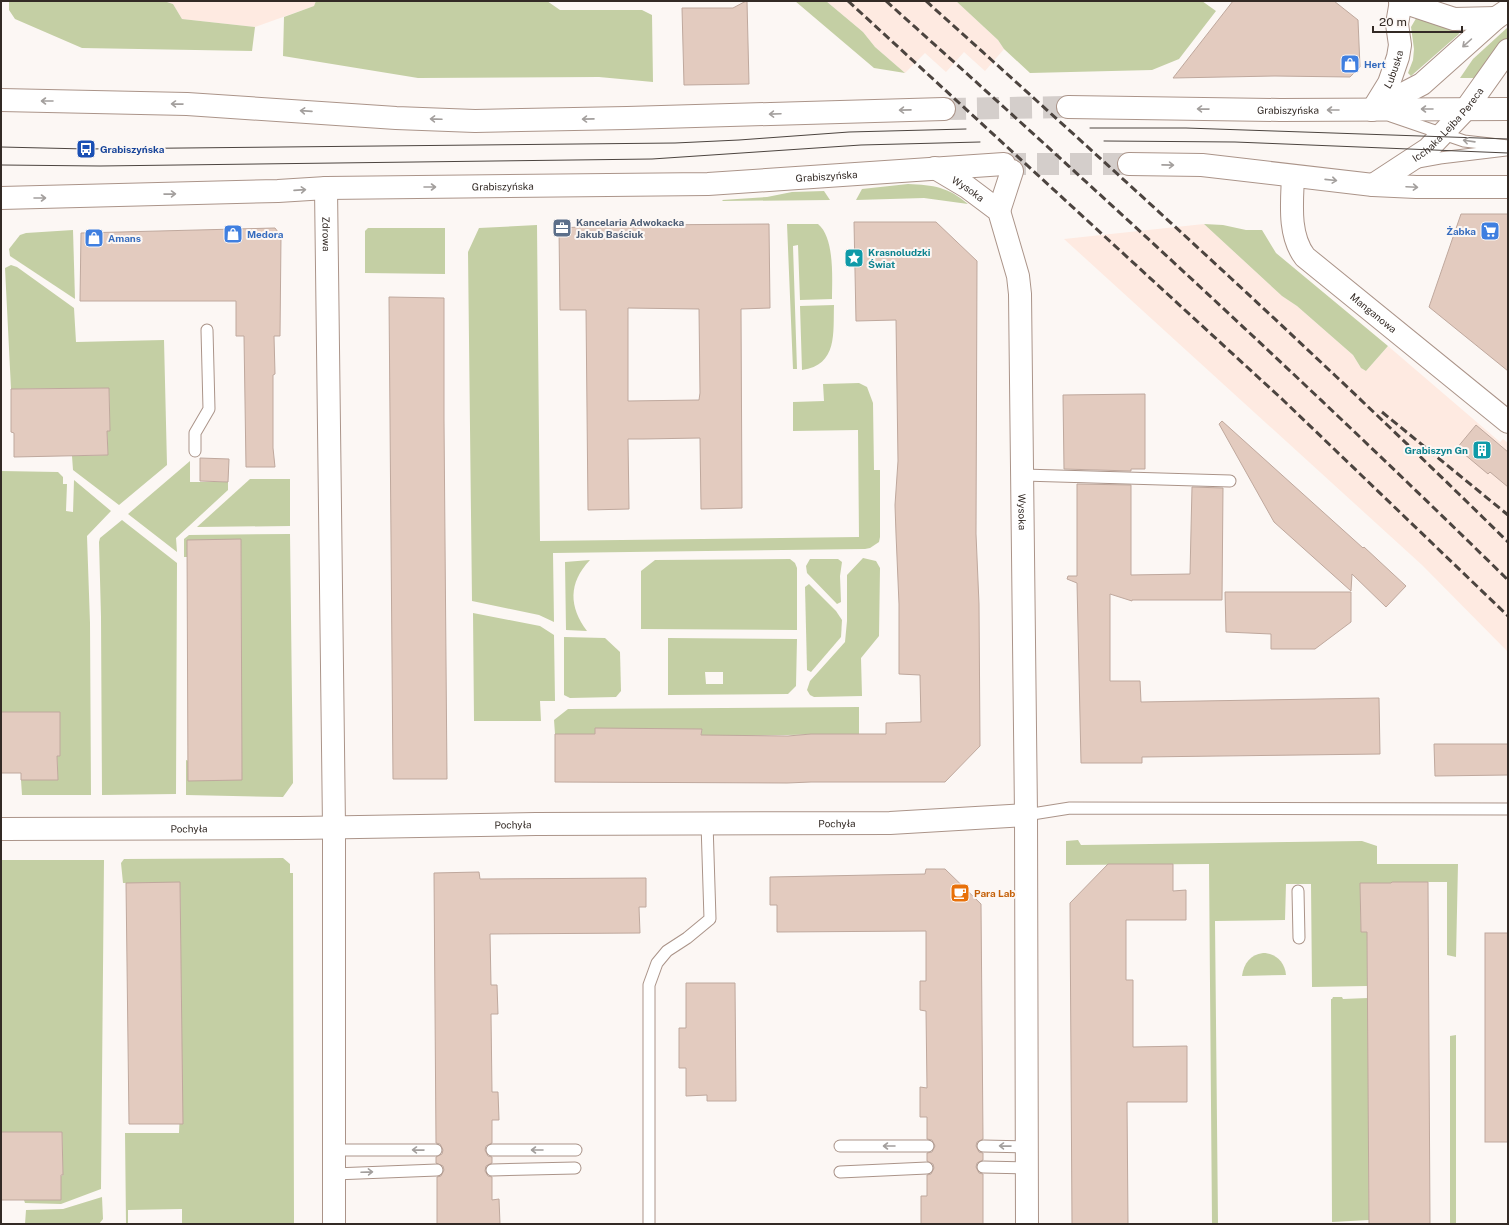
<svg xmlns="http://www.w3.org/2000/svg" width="1509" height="1225" viewBox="0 0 1509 1225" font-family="'Public Sans',sans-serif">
<rect width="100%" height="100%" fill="#fcf7f4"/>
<g fill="#feeae1">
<polygon points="164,1 316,1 314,6 255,27 182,19 173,4"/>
<polygon points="826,1 956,1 998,40 1004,49 985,71 964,52 946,72 925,53 905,73 875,47 863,32"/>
<polygon points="1204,224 1282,296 1297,306 1353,355 1361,368 1366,371 1388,346 1500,442 1503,439 1508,443 1508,652 1422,565 1064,239"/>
</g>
<g fill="#c4cfa4" fill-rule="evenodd">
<polygon points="9,1 164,1 173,4 182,19 255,27 252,51 82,48 15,19 9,10"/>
<polygon points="316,1 547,1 560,10 642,10 652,15 653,82 599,77 418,78 283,56 284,17 314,6"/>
<polygon points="795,1 826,1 863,32 875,47 905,73 874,68"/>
<polygon points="956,1 1202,1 1216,11 1179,59 1152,70 1030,73 1004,49 998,40"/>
<path d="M 1418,15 C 1431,25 1443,27 1458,31 L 1459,34 L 1411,76 L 1408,73 L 1413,60 L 1414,49 L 1411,27 Z"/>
<polygon points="1508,27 1508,39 1477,78 1460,78 1473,59"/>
<path d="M 908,184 C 934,185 948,187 968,204 L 924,198 L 856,200 L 862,189 Z"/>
<polygon points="824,191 830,200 723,201 722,200 767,197 792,192"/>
<path d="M 787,224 L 818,224 C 835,238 832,279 832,299 L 800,300 L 798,245 L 793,246 L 797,369 L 793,369 Z"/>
<polygon points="1204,224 1223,225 1246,230 1262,230 1276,253 1388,346 1366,371 1361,368 1353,355 1297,306 1282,296"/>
<polygon points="537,225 540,541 859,537 858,430 793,431 793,402 824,401 823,384 859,383 867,387 873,403 874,470 880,470 880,537 879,542 870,548 865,549 553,553 554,622 539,615 472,601 468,252 479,228"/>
<polygon points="368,228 445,228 445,274 365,273 365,231"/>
<polygon points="73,230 75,299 10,256 9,249 20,235 26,233"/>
<polygon points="11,265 17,267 74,308 76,342 164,340 167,465 119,505 73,470 72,456 108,455 107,431 110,431 109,388 11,389 5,268"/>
<path d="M 834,305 C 833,333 838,365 802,370 L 800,306 Z"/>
<polygon points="190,461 190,482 228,482 228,490 176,538 177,552 128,514"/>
<polygon points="1,471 58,472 63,477 63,484 67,484 66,511 73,512 74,480 111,511 87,536 90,623 91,795 22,795 21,780 58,780 57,756 1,712"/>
<polygon points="250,479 290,479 290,526 197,527"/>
<polygon points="122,520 177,563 176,794 102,795 101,617 99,542 100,538"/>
<polygon points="290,534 293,783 283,797 186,795 186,760 242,779 241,540 187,540 187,557 184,557 184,539 189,535"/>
<polygon points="863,558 876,561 880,568 879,636 861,658 862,696 814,697 810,695 807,690 810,681 845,642 847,621 847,575"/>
<polygon points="790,559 795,563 797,568 797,630 641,629 641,571 655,560"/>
<polygon points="810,559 838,559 842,562 840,576 841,602 837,604 807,573 806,566"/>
<path d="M 590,560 C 568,583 569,607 587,631 L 566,630 L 565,562 Z"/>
<polygon points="809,584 836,611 842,620 841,637 811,672 807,670 805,587"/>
<polygon points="473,613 540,626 554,635 555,701 540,701 541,721 474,721"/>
<polygon points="564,637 605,638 620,652 621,691 616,697 570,698 564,695"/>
<path d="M 668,638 L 797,639 L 796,686 L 788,694 L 668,695 ZM 705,672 L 723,672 L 723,684 L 706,684 Z"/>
<path d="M 859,707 L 859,734 C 807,734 754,736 701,736 L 702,730 L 595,734 L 555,734 L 554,720 L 568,709 Z"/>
<polygon points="1078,840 1081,845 1362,841 1377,846 1377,864 1458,864 1456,957 1447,955 1447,882 1392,882 1391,883 1360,884 1361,932 1367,932 1367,986 1312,987 1311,884 1286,884 1285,920 1215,921 1218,1224 1212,1224 1209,864 1066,865 1066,841"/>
<polygon points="283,858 290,864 290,873 293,873 294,1224 182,1224 182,1209 128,1210 128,1224 126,1224 125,1133 179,1133 182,1062 180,883 123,883 121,863 124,859"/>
<polygon points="1,860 104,860 101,1189 61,1204 25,1203 24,1200 63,1175 62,1132 1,1132"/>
<path d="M 1263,953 C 1275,953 1285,962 1286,975 L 1242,976 C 1244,963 1250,955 1263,953 Z"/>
<polygon points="1333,997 1342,997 1343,999 1368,998 1369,1220 1332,1222 1331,999 1332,999"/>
<polygon points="1456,1035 1456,1224 1450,1224 1450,1036"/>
<polygon points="102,1197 103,1219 99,1224 25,1224 26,1210 63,1209"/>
</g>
<g fill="#e3cbbf" stroke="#bfa89d" fill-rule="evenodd">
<polygon points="746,1 747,1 749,84 684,85 682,8 733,8"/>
<polygon points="1233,1 1334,1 1358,20 1360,67 1350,77 1275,76 1173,78"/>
<polygon points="1461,214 1508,214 1508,371 1429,307"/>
<polygon points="854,222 936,222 977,261 976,534 979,604 980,746 945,782 811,782 787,783 555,782 555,734 595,734 595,728 702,729 701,735 788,736 811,734 886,734 886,723 921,722 920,675 899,674 899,604 896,534 895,505 898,461 896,320 856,321"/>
<path d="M 769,224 L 770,308 L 741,309 L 742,508 L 701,509 L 700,438 L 643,439 L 628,439 L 629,509 L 588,510 L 586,310 L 560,310 L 559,228 L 603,226 L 645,227 L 645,225 ZM 628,308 L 699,309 L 700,393 L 699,400 L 628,401 Z"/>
<polygon points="275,228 281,236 280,336 274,336 275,374 273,375 273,448 275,467 246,467 244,336 236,336 236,301 80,301 81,233"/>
<polygon points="389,297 444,298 444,420 447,779 393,779"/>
<polygon points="109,388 110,431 107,431 108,455 14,457 14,433 11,432 11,389"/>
<polygon points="1145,394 1145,469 1131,469 1131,471 1064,469 1063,395"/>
<polygon points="1222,421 1363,548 1364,547 1406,586 1386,607 1352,574 1351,591 1274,522 1219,424"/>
<polygon points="1476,425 1508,452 1508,487 1490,472 1488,474 1457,448"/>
<polygon points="200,458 229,459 228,482 200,481"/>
<polygon points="1077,484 1131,485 1131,575 1190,574 1192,487 1223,488 1222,600 1132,600 1132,601 1110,594 1110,681 1140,681 1141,702 1379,698 1380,754 1142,757 1142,763 1081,763 1077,583 1067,579 1068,576 1077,576"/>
<polygon points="241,539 242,780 188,781 187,540"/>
<polygon points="1225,592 1351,592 1351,622 1315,649 1271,649 1271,634 1226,632"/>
<polygon points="1,712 60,712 60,756 57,756 58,780 21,780 21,773 1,773"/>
<polygon points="1434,744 1508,744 1508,775 1435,776"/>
<polygon points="1108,864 1173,864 1173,891 1186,890 1186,920 1126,920 1126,980 1133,980 1133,1047 1187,1046 1187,1102 1127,1102 1128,1224 1072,1224 1070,903"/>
<polygon points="926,869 945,869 981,904 983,1139 977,1142 976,1146 979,1152 983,1153 983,1160 977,1163 976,1167 979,1173 983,1174 983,1224 921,1224 921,1196 927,1196 927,1175 931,1174 934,1168 933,1164 927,1161 927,1153 932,1152 935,1146 932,1140 927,1139 927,1117 920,1117 920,1087 927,1088 926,1011 920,1010 920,981 926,981 926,931 777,932 777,905 770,905 770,877 925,874"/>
<polygon points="479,872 480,879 646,878 646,907 639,907 640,933 490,934 491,985 497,985 498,1014 491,1014 492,1092 498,1092 499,1120 492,1120 492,1143 486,1146 485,1150 488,1156 492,1157 492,1163 486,1166 485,1171 488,1176 492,1177 492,1200 499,1199 500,1224 437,1224 437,1177 441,1176 444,1170 443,1166 436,1163 436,1157 442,1154 443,1150 440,1144 436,1143 434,873"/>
<polygon points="180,882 183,1124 129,1124 126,883"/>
<polygon points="1392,882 1428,882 1430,1224 1369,1224 1367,932 1361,932 1360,883 1391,883"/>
<rect x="1485" y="933" width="23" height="209"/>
<polygon points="686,983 735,983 736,1101 707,1101 707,1095 686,1096 686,1068 679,1068 679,1028 686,1028"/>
<polygon points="1,1132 62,1132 63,1175 61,1175 61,1200 1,1200"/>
</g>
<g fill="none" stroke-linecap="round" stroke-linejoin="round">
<g stroke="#d4cecb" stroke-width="22" stroke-dasharray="22 11" stroke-linecap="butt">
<polyline points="944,109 1068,107"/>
<polyline points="1004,164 1129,164"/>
</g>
<defs>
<g id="lane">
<polyline points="1391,116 1464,141 1508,146"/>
<polyline points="1418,162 1440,158 1506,150"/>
<polyline points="195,451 195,433 209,409 207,330"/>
<polyline points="1023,475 1230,481"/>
<polyline points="1026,815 1070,808 1508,809"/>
<polyline points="1298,891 1299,938"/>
<polyline points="840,1146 928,1146"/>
<polyline points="983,1146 1027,1147"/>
<polyline points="334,1150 436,1150"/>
<polyline points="492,1150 576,1150"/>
<polyline points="983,1167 1027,1168"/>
<polyline points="492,1170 575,1168"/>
<polyline points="840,1172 927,1168"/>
<polyline points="334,1174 437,1170"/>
<polyline points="649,1224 649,985 657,963 667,951 687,938 710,919 707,823"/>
</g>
<g id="street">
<polyline points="1400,1 1454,19 1496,18"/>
<path id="s1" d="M 1373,109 L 1389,83 L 1398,57 L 1400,45 L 1397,24 L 1401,1"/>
<polyline points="1372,110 1422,84 1496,18 1508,10"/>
<path id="s2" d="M 935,168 L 967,187 L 999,211 L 1018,276 L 1020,294 L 1026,815 L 1027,1224"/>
<path id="s3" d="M 1293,176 C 1292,202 1288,235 1305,257 L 1508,422"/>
<path id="s4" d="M 1373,185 L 1428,149 L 1466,109 L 1508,50"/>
<path id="s5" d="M 326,188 L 334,827 L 334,1224"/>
<polyline points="999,211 1012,171"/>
<path id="s6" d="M 1,829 L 299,828 L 536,824 L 890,823 L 1026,815"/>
</g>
<g id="secondary">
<polyline points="1,100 187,104 396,118 475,121 627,118 944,109"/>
<path id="s7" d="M 1068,107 L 1280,110 L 1508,109"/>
<polyline points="1129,164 1202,165 1373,185 1416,187 1508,187"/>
<path id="s8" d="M 1,198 L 278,191 L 326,188 L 708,184 L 1004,164"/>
</g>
</defs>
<use href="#lane" stroke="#ab9489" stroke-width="13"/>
<use href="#street" stroke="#ab9489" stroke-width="24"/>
<use href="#secondary" stroke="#ab9489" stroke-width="24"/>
<use href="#lane" stroke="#fff" stroke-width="11"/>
<use href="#street" stroke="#fff" stroke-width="22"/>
<use href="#secondary" stroke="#fff" stroke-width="22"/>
<g stroke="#4c443f" stroke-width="1">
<polyline points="1090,128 1186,128 1508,139"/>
<polyline points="1104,141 1235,142 1508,153"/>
<polyline points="1,147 86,149 675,143 739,140 849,132 966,129"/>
<polyline points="1,165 100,166 652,159 861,145 980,142"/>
</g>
<g stroke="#4c443f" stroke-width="3" stroke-dasharray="8 4" stroke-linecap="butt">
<polyline points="848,1 1283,400 1508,616"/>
<path d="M 886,1 C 1097,190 1306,382 1508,580"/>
<path d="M 926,1 C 1123,178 1319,356 1508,542"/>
<polyline points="1382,412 1508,515"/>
</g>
</g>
<defs><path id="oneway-shaft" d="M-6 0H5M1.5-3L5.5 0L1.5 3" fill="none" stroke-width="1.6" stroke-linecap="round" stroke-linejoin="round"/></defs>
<g stroke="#a39f9d">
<use href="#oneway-shaft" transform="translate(1467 43) rotate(138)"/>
<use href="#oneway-shaft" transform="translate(47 101) rotate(180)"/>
<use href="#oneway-shaft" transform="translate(177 104) rotate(-179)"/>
<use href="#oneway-shaft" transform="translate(1203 109) rotate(-179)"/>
<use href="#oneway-shaft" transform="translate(1427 109) rotate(180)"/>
<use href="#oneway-shaft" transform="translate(905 110) rotate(179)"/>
<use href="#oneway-shaft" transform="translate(1333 110) rotate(180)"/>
<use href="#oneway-shaft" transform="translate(306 111) rotate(-176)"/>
<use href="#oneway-shaft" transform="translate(775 114) rotate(178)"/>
<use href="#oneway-shaft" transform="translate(436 119) rotate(-178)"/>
<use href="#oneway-shaft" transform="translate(588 119) rotate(179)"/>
<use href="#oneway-shaft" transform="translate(1469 141) rotate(-172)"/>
<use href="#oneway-shaft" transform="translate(1168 165) rotate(1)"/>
<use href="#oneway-shaft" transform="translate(1331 180) rotate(6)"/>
<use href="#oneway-shaft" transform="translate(430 187)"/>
<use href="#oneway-shaft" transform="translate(1412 187) rotate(3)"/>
<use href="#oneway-shaft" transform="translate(300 190) rotate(-4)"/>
<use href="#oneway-shaft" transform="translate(170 194) rotate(-1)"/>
<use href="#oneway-shaft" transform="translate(40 198)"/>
<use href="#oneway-shaft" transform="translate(889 1146) rotate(180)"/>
<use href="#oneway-shaft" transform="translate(1005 1146) rotate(-179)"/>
<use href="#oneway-shaft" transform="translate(418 1150) rotate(-179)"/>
<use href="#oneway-shaft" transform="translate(537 1150) rotate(-180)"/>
<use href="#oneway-shaft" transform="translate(367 1172) rotate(-2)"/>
</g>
<defs>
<symbol id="shop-square" viewBox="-11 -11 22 22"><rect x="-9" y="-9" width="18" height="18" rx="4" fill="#3f7fe0" stroke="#fcf7f4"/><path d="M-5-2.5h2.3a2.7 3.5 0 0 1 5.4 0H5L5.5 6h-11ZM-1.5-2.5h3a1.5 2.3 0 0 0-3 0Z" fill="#fff"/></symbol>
<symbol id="bus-square" viewBox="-11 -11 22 22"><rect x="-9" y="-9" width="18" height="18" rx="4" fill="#1a4fb4" stroke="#fcf7f4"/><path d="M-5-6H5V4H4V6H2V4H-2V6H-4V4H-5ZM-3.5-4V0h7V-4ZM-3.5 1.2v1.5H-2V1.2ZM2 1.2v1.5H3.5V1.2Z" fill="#fff"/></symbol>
<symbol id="office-square" viewBox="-11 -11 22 22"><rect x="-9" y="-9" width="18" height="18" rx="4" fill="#5c6f8a" stroke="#fcf7f4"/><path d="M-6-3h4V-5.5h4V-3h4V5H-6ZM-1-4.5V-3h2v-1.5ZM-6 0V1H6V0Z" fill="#fff"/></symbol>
<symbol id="supermarket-square" viewBox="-11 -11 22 22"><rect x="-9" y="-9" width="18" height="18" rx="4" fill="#3f7fe0" stroke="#fcf7f4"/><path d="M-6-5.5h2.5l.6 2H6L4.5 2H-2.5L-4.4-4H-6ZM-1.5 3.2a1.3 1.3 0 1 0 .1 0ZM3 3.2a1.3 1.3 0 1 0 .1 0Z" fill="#fff"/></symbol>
<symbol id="sight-square" viewBox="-11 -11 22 22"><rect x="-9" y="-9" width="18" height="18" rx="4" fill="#0f9aa8" stroke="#fcf7f4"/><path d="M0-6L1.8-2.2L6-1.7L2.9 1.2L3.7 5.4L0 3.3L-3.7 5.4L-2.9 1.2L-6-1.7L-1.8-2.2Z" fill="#fff"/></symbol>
<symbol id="building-square" viewBox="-11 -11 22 22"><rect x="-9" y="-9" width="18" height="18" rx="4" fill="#0f9aa8" stroke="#fcf7f4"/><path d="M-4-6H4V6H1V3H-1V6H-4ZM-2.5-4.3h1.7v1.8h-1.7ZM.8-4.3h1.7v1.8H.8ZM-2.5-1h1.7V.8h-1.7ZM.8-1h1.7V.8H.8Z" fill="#fff"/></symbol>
<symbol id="cafe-square" viewBox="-11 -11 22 22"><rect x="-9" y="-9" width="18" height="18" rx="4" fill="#e8710a" stroke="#fcf7f4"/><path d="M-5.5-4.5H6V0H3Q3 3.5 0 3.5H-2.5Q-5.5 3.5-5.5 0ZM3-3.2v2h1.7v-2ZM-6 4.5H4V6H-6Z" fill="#fff"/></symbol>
</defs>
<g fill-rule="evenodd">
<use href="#shop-square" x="1339" y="53" width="22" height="22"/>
<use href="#bus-square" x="75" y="138" width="22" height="22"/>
<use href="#office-square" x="551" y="217" width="22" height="22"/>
<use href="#supermarket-square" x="1479" y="220" width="22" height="22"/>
<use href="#shop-square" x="222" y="223" width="22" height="22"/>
<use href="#shop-square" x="83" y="227" width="22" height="22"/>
<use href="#sight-square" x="843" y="247" width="22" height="22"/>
<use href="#building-square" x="1471" y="439" width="22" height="22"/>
<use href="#cafe-square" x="949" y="882" width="22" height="22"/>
</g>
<g text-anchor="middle" stroke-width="4" stroke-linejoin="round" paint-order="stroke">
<g font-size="10" font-weight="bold" fill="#366cbe" stroke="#fcf7f4" text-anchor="start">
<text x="1364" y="68">Hert</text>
<text x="1476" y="235" text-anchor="end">Żabka</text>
<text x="247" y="238">Medora</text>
<text x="108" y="242">Amans</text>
</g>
<g font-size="10" fill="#332a25" stroke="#fcf7f4">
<text dy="4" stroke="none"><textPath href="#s1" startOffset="45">Lubuska</textPath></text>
<text dy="4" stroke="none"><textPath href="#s7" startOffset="220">Grabiszyńska</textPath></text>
<text dy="4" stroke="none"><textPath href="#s4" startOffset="97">Icchaka Lejba Pereca</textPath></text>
<text dy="4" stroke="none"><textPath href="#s8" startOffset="826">Grabiszyńska</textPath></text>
<text dy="4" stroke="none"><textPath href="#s8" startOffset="502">Grabiszyńska</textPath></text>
<text dy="4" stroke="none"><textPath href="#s2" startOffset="39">Wysoka</textPath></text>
<text dy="4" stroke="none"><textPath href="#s5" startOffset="46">Zdrowa</textPath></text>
<text dy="4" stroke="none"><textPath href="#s3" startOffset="172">Manganowa</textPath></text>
<text dy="4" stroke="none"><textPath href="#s2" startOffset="381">Wysoka</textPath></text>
<text dy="4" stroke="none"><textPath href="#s6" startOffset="836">Pochyła</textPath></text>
<text dy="4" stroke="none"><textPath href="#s6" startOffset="512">Pochyła</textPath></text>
<text dy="4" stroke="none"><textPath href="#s6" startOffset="188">Pochyła</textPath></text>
</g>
<g font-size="10" font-weight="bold" fill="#164399" stroke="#fcf7f4" text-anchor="start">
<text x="100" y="153">Grabiszyńska</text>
</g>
<g font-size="10" font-weight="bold" fill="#4e5e75" stroke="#fcf7f4" text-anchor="start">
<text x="576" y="226">Kancelaria Adwokacka<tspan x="576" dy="12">Jakub Baściuk</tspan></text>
</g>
<g font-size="10" font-weight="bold" fill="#0d838f" stroke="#fcf7f4" text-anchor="start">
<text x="868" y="256">Krasnoludzki<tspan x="868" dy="12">Świat</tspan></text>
<text x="1468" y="454" text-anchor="end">Grabiszyn Gn</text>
</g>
<g font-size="10" font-weight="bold" fill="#c56008" stroke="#fcf7f4" text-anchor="start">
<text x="974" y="897">Para Lab</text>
</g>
</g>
<rect width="1509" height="1225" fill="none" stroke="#332a25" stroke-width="4"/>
<path d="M1373 26v6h89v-6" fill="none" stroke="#332a25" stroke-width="2"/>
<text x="1379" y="26" font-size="12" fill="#332a25" stroke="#fcf7f4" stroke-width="3" paint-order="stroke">20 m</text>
</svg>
